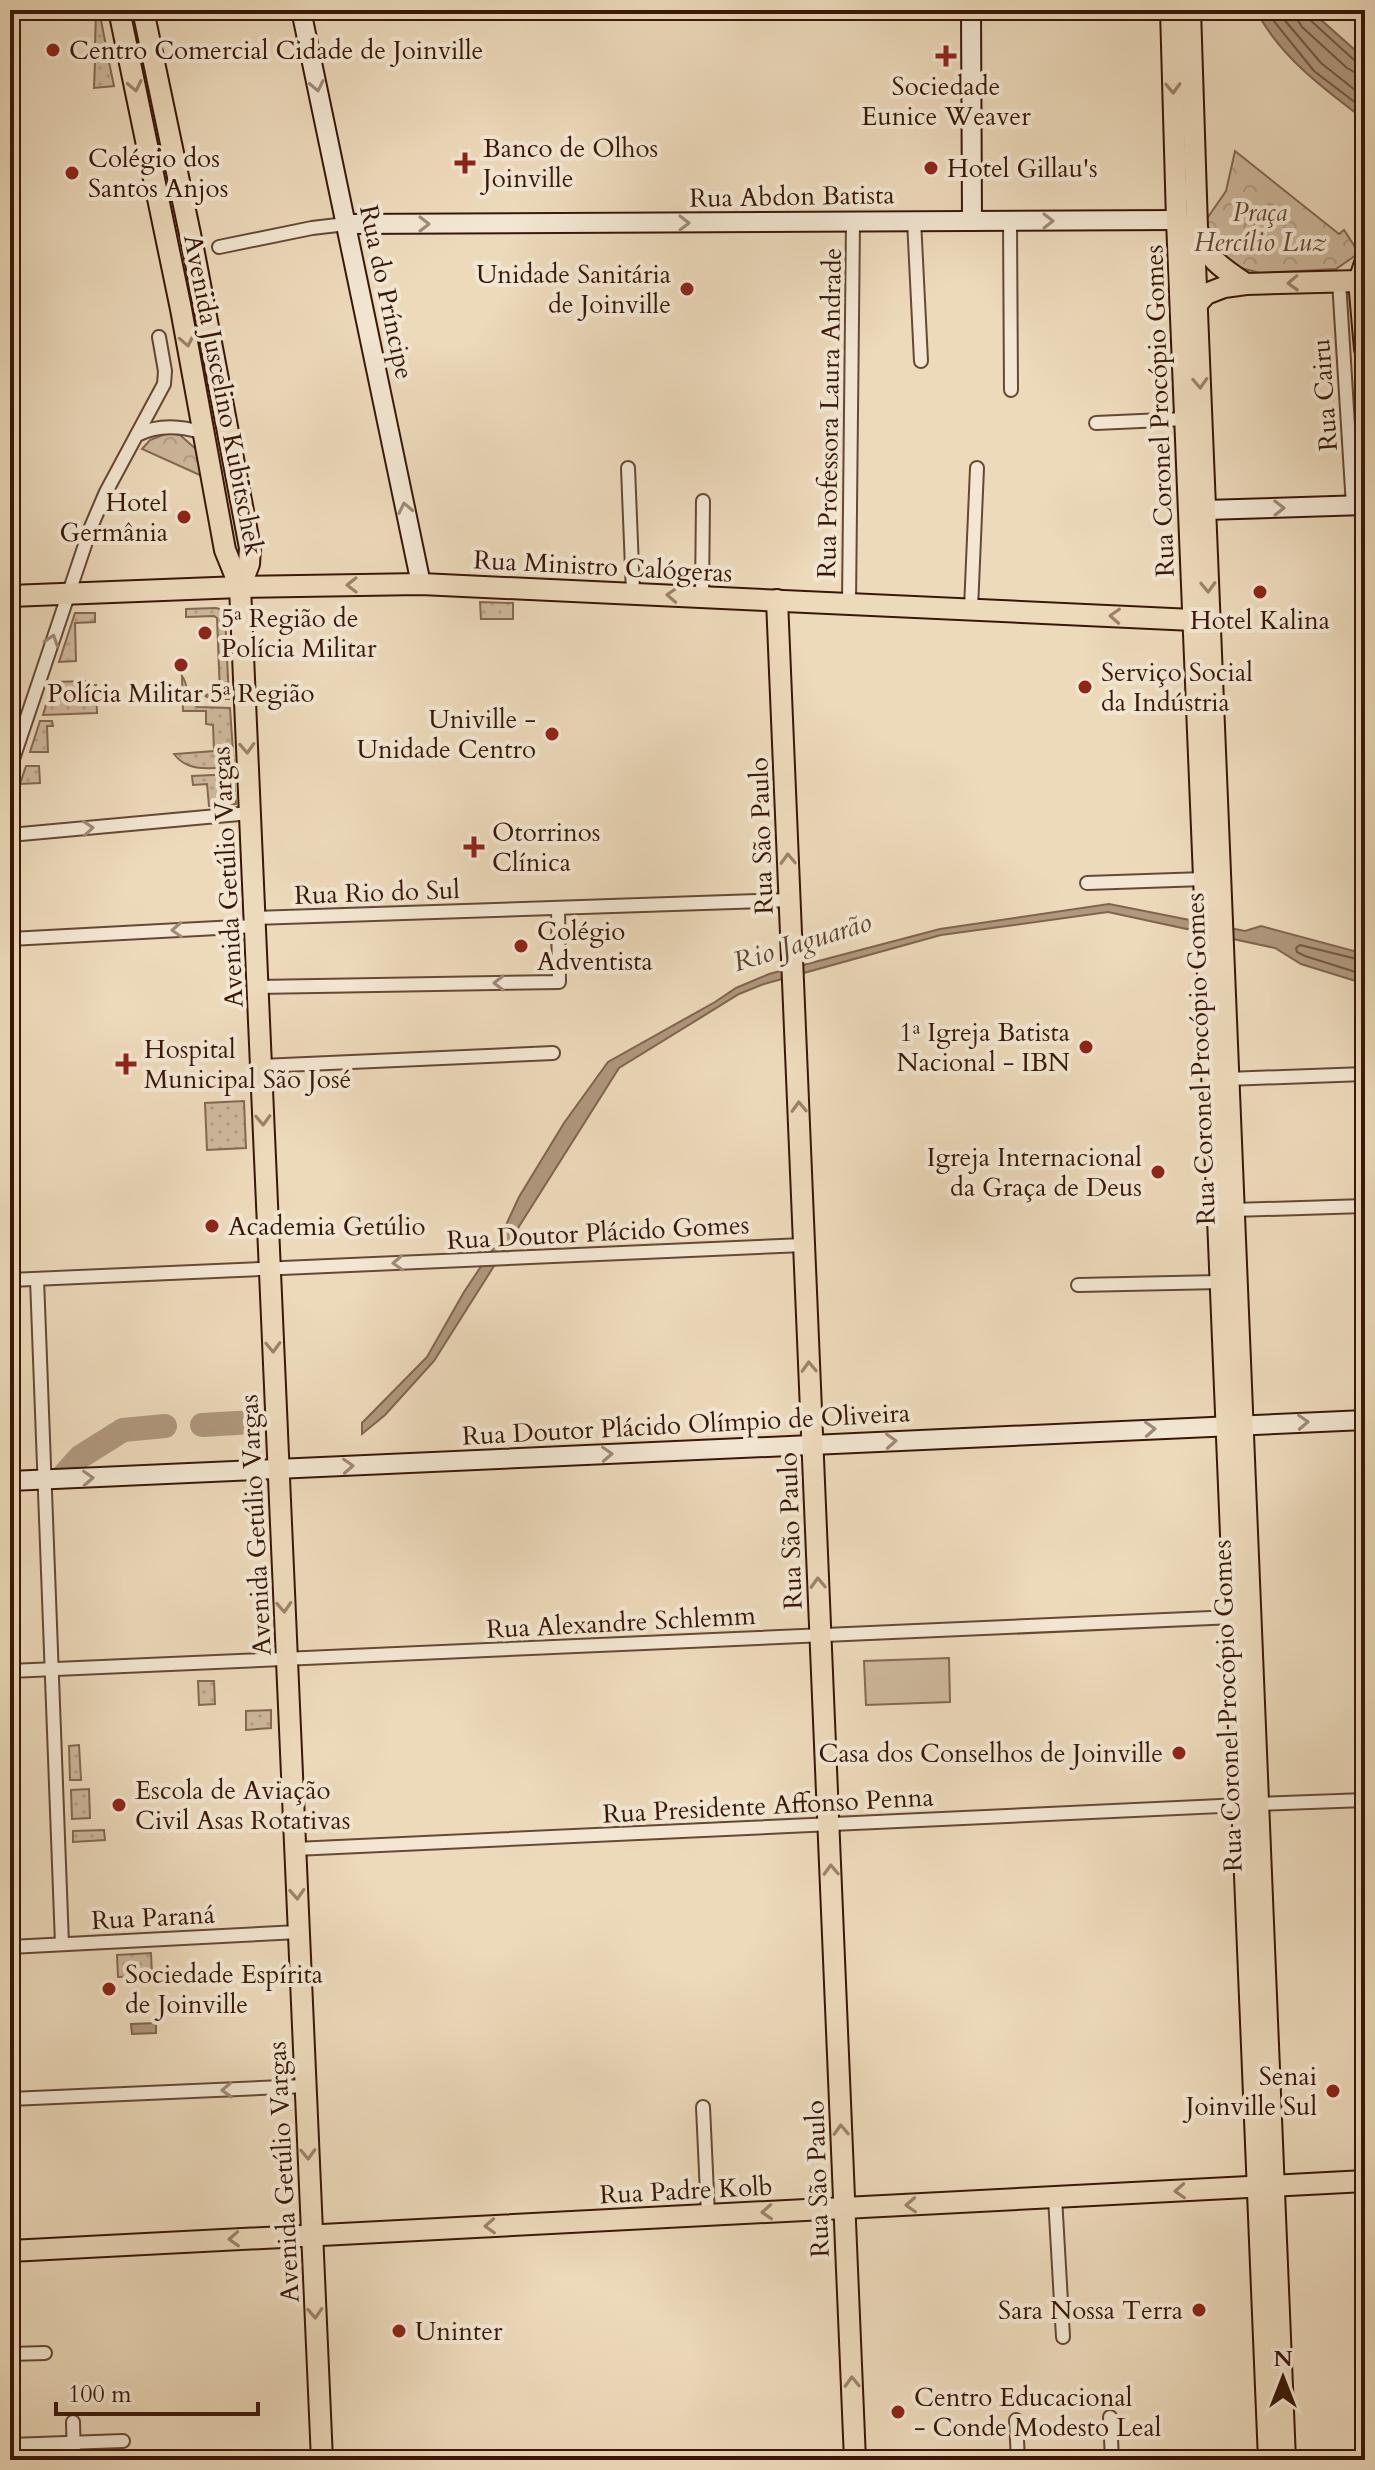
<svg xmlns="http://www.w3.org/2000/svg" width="1375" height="2470" viewBox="0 0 1375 2470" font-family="Cardo,serif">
<defs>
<pattern id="grass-dots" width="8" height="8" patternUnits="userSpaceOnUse" patternTransform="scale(2)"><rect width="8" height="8" fill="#ceb99d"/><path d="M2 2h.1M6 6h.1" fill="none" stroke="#b29e86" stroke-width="1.8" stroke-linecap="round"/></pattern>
<pattern id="forest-crowns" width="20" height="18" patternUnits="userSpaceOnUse" patternTransform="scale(2)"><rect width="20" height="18" fill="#ceb99d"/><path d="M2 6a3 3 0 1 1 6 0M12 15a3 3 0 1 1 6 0" fill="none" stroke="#b29e86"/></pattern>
</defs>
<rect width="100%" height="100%" fill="#eddabb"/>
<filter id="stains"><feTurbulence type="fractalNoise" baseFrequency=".0025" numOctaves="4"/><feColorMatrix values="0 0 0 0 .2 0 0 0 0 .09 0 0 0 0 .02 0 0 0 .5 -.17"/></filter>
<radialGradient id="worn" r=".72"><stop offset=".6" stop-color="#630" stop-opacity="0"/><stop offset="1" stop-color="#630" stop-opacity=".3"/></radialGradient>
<g fill="url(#grass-dots)" stroke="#846852" stroke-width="2">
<polygon points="96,10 99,10 106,46 95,46"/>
<polygon points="95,61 109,62 114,86 94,88"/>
<polygon points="480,602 513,603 513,619 481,619"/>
<polygon points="216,608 223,610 225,615 229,699 210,699 204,695 220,693 217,618 214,616 186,617 186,609"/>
<polygon points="75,613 95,613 95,622 75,623 76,661 59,662"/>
<path d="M 182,676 C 189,685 185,699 198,707 L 230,708 L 234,767 C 212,768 188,773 174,754 L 214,751 L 213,725 L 206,724 L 206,711 L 183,711 Z"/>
<polygon points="88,681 88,685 96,685 97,713 43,715 53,682"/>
<polygon points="40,721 52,721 53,726 47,726 48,752 30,752"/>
<polygon points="26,766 39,766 40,783 20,784"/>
<polygon points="234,774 236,804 209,806 207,784 193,785 192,776"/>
<polygon points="244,1101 246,1148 207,1150 205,1103"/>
<polygon points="198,1681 214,1681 215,1704 199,1705"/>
<polygon points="271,1710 271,1728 246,1730 246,1711"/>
<polygon points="79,1745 81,1780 70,1780 69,1746"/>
<polygon points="89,1789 90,1818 72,1819 71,1790"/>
<polygon points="104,1830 105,1840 73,1842 73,1831"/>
<polygon points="151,1953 152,1975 118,1977 117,1955"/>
</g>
<g fill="url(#forest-crowns)" stroke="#846852" stroke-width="2">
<polygon points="1235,151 1339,234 1344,230 1359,253 1336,269 1260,273 1241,268 1218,252 1208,236 1206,220 1226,191"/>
<polygon points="168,433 180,435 197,450 202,476 142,449 150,440"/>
</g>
<polygon fill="#ceb99d" stroke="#846852" stroke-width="2" points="949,1658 950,1702 866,1705 864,1661"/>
<g fill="#b0987e" stroke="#80644f" stroke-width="2">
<path d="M 1256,10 L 1310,10 L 1365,59 L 1365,120 C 1325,90 1279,56 1256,10 Z"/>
<polygon points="1109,904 1245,931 1261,926 1365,954 1365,984 1301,964 1275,948 1108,912 941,935 764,984 739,994 619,1068 434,1361 385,1415 362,1434 362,1423 427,1357 464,1292 500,1238 519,1197 564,1123 608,1062 715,1002 736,988 769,974 940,929"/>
<polygon points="156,2023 156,2033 132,2034 131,2024"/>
</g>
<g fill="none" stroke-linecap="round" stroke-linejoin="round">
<g stroke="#745843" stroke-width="2">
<polyline points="1265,10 1314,71 1365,110"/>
<polyline points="1276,10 1321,63 1365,98"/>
<polyline points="1295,10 1297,19 1302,27 1347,68 1356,73 1365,75"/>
<polyline points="1306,10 1309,19 1353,59 1365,64"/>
<polyline points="1365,961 1300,945 1296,948 1297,952 1305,956 1365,975"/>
</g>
<g stroke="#b0987e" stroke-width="24">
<polyline points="202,1425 254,1422"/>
<polyline points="63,1476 80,1457 123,1430 165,1426"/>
</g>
<defs>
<g id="street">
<polyline points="914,220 921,361"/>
<polyline points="1010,221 1011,390"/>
<polyline points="219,247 312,228 346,224"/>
<polyline points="1339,281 1353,506"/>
<polyline points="1096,423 1185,419"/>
<path d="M 137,435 C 159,424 181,426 204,433"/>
<polyline points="628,468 633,593"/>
<polyline points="702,597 703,501"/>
<polyline points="849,604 853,222"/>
<polyline points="971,609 977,468"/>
<polyline points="10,768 91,527 106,492 164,384 165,371 159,337"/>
<polyline points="10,835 250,813"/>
<polyline points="1087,883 1204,879"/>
<polyline points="254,918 790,900"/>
<polyline points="10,939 255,926"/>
<polyline points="257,987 559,982 558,908"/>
<polyline points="261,1066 553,1053"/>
<polyline points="1227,1079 1365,1074"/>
<polyline points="1233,1210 1365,1206"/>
<polyline points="37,1279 62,1944"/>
<polyline points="10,1280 804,1245"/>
<polyline points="1078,1285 1220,1282"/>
<polyline points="10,1671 1234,1617"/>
<polyline points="1257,1804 1365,1800"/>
<polyline points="295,1849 1242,1805"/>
<polyline points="10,1947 299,1932"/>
<polyline points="10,2099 305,2086"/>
<polyline points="703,2107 708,2215"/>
<polyline points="1055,2197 1063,2337"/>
<polyline points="10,2354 45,2353"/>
<polyline points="1110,2417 1112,2460"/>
<polyline points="1016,2420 1018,2460"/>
<polyline points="73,2422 74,2460"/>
<polyline points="10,2445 123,2441"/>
</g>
<g id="secondary">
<polyline points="301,10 421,584"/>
<polyline points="971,10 972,221"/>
<polyline points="346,224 1177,220"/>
<polyline points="1205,510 1365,505"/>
<polyline points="10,1481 1365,1420"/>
</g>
<g id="primary">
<polyline points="119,10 181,309 225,550 240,587 322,2460"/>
<polyline points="143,10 194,253 250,548 249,564 240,587"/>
<polyline points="1171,10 1177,220 1269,2460"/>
<path d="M 1190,10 L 1197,228 C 1204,257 1223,269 1246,284"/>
<polyline points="1181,227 1193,253 1195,263 1285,2460"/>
<polyline points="1365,263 1359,281 1365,349"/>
<polyline points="1196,305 1206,294 1224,287 1246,284 1359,281"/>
<polyline points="10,596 240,587 421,584 1193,620"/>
<polyline points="777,600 855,2460"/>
<polyline points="10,2251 1365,2181"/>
</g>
</defs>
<use href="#street" stroke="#664835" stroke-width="16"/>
<use href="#secondary" stroke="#391708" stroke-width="22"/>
<use href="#primary" stroke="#391708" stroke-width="24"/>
<use href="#street" stroke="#f3e7d3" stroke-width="12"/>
<use href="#secondary" stroke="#f3e7d3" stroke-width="18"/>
<use href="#primary" stroke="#eddabb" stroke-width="20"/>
</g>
<defs><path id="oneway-chevron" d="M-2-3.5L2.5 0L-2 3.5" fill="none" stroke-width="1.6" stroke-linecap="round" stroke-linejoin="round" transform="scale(2)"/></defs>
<g stroke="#9c826a">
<use href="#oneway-chevron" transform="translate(135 86) rotate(78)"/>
<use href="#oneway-chevron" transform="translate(1173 88) rotate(88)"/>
<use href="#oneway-chevron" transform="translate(1293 283) rotate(178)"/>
<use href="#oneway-chevron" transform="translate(187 341) rotate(79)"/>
<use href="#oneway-chevron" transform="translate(1200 383) rotate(87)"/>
<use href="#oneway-chevron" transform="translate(352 585) rotate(179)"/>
<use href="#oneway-chevron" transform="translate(1208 587) rotate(88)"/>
<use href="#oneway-chevron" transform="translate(672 595) rotate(-177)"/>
<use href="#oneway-chevron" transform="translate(1115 616) rotate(-177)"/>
<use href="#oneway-chevron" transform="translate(247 748) rotate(87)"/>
<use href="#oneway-chevron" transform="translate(788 859) rotate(-92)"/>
<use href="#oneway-chevron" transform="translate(799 1107) rotate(-92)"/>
<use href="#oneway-chevron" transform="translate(263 1120) rotate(88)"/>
<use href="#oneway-chevron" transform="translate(273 1347) rotate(88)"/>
<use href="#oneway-chevron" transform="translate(809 1367) rotate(-92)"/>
<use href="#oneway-chevron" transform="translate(818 1583) rotate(-92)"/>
<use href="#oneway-chevron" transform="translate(284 1607) rotate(87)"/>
<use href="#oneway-chevron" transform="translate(831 1870) rotate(-92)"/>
<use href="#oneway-chevron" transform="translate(297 1894) rotate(87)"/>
<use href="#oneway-chevron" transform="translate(841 2130) rotate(-92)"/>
<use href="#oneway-chevron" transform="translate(308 2154) rotate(88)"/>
<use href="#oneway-chevron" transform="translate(1180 2191) rotate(177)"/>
<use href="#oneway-chevron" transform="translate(911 2205) rotate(177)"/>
<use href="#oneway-chevron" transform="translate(767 2212) rotate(177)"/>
<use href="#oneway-chevron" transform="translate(490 2226) rotate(177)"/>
<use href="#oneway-chevron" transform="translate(234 2239) rotate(177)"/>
<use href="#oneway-chevron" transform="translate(315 2313) rotate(87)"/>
<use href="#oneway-chevron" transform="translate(852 2382) rotate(-92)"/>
</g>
<g stroke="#9f8978">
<use href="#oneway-chevron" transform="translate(317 86) rotate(78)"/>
<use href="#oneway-chevron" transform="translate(1048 221)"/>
<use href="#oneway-chevron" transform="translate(684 223)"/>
<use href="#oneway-chevron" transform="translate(424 224)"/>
<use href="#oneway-chevron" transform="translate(405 508) rotate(-102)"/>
<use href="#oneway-chevron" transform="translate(1279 508) rotate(-1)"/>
<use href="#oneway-chevron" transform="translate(52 640) rotate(-72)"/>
<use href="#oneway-chevron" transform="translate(88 828) rotate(-5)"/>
<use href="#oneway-chevron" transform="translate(177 930) rotate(177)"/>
<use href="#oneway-chevron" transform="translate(499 983) rotate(179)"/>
<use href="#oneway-chevron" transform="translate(398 1263) rotate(177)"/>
<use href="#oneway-chevron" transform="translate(1303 1422) rotate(-3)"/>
<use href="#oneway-chevron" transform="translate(1150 1429) rotate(-3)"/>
<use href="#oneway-chevron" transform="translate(891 1441) rotate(-3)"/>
<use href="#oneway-chevron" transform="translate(607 1454) rotate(-3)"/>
<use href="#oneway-chevron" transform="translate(348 1466) rotate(-3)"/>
<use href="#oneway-chevron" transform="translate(88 1478) rotate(-3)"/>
<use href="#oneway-chevron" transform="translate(227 2090) rotate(178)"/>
</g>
<g fill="#8f2418" stroke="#f3e7d3" stroke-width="3">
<circle cx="53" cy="50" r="8"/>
<path d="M942 44h8v8h8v8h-8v8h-8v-8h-8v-8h8z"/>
<path d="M461 151h8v8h8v8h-8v8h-8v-8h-8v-8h8z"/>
<circle cx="931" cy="168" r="8"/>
<circle cx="72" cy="173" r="8"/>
<circle cx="687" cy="289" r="8"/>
<circle cx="184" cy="517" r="8"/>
<circle cx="1260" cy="592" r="8"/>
<circle cx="205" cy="633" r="8"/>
<circle cx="181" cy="665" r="8"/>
<circle cx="1085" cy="687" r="8"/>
<circle cx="552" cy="734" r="8"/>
<path d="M470 835h8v8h8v8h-8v8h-8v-8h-8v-8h8z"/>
<circle cx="521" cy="946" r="8"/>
<circle cx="1086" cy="1047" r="8"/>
<path d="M122 1052h8v8h8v8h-8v8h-8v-8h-8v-8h8z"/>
<circle cx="1158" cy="1172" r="8"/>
<circle cx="212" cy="1226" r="8"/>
<circle cx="1179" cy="1753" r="8"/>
<circle cx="119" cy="1805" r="8"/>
<circle cx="109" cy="1989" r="8"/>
<circle cx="1333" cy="2091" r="8"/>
<circle cx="1199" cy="2310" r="8"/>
<circle cx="399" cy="2331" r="8"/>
<circle cx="898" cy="2412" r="8"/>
</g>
<g text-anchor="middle" stroke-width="8" stroke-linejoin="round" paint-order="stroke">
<g font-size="26" fill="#391708" stroke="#f3e7d3" text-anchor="start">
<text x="69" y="59">Centro Comercial Cidade de Joinville</text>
<text x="946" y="95" text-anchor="middle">Sociedade<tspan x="946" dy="30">Eunice Weaver</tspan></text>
<text x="483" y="157">Banco de Olhos<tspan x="483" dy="30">Joinville</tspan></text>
<text x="88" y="167">Colégio dos<tspan x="88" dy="30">Santos Anjos</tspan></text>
<text x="947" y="177">Hotel Gillau's</text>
<text x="671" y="283" text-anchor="end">Unidade Sanitária<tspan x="671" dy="30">de Joinville</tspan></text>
<text x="168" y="511" text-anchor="end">Hotel<tspan x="168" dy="30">Germânia</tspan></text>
<text x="221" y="627">5ª Região de<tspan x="221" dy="30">Polícia Militar</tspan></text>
<text x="1260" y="629" text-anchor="middle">Hotel Kalina</text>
<text x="1101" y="681">Serviço Social<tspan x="1101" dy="30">da Indústria</tspan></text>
<text x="181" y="702" text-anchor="middle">Polícia Militar 5ª Região</text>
<text x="536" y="728" text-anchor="end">Univille -<tspan x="536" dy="30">Unidade Centro</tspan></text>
<text x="492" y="841">Otorrinos<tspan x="492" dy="30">Clínica</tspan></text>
<text x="537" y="940">Colégio<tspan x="537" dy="30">Adventista</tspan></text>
<text x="1070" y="1041" text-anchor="end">1ª Igreja Batista<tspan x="1070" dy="30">Nacional - IBN</tspan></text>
<text x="144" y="1058">Hospital<tspan x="144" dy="30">Municipal São José</tspan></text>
<text x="1142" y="1166" text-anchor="end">Igreja Internacional<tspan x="1142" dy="30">da Graça de Deus</tspan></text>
<text x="228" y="1235">Academia Getúlio</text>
<text x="1163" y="1762" text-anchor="end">Casa dos Conselhos de Joinville</text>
<text x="135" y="1799">Escola de Aviação<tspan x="135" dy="30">Civil Asas Rotativas</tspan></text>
<text x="125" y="1983">Sociedade Espírita<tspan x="125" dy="30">de Joinville</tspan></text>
<text x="1317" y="2085" text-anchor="end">Senai<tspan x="1317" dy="30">Joinville Sul</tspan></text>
<text x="1183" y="2319" text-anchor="end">Sara Nossa Terra</text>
<text x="415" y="2340">Uninter</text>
<text x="914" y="2406">Centro Educacional<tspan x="914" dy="30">- Conde Modesto Leal</tspan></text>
</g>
<g font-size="26" fill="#391708" stroke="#f3e7d3">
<text transform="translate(792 196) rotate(-1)" y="9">Rua Abdon Batista</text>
<text transform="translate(387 292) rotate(78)" y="9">Rua do Príncipe</text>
<text transform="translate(224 395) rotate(79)" y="9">Avenida Juscelino Kubitschek</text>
<text transform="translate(1324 395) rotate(-94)" y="9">Rua Cairu</text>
<text transform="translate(1159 411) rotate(-92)" y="9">Rua Coronel Procópio Gomes</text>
<text transform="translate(829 413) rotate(-89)" y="9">Rua Professora Laura Andrade</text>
<text transform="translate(603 566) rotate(3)" y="9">Rua Ministro Calógeras</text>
<text transform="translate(761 836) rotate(-92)" y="9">Rua São Paulo</text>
<text transform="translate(227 877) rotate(-93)" y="9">Avenida Getúlio Vargas</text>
<text transform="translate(377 892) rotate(-2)" y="9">Rua Rio do Sul</text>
<text transform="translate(1200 1059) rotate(-92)" y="9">Rua Coronel Procópio Gomes</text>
<text transform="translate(598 1232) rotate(-3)" y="9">Rua Doutor Plácido Gomes</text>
<text transform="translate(686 1424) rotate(-3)" y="9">Rua Doutor Plácido Olímpio de Oliveira</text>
<text transform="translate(255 1525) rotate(-93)" y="9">Avenida Getúlio Vargas</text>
<text transform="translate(790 1531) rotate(-92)" y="9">Rua São Paulo</text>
<text transform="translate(621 1622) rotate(-3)" y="9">Rua Alexandre Schlemm</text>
<text transform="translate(1227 1706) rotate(-92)" y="9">Rua Coronel Procópio Gomes</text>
<text transform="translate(768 1805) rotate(-3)" y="9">Rua Presidente Affonso Penna</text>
<text transform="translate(153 1917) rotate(-3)" y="9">Rua Paraná</text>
<text transform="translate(283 2172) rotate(-93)" y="9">Avenida Getúlio Vargas</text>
<text transform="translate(817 2179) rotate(-92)" y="9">Rua São Paulo</text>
<text transform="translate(686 2190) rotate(-3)" y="9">Rua Padre Kolb</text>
</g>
<g font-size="26" font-style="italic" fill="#664835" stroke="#f3e7d3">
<text x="1260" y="221">Praça<tspan x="1260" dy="30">Hercílio Luz</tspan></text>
</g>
<g font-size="28" font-style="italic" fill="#634431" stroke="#f3e7d3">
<text transform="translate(802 941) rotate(-17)" y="10">Rio Jaguarão</text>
</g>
</g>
<rect width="1375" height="2470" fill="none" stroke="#eddabb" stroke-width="40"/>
<rect x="12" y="12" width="1351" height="2446" fill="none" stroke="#391708" stroke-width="4"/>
<rect x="20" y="20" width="1335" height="2430" fill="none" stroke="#391708" stroke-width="2"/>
<g transform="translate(1283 2378)" stroke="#f3e7d3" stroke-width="6" paint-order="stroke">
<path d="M0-6L14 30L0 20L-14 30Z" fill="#391708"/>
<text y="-12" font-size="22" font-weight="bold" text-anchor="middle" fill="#391708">N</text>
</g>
<path d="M56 2402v12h202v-12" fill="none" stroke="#391708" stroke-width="4"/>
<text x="68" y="2402" font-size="24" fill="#391708" stroke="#f3e7d3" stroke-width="6" paint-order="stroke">100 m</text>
<rect width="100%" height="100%" filter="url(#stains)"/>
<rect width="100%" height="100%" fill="url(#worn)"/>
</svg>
